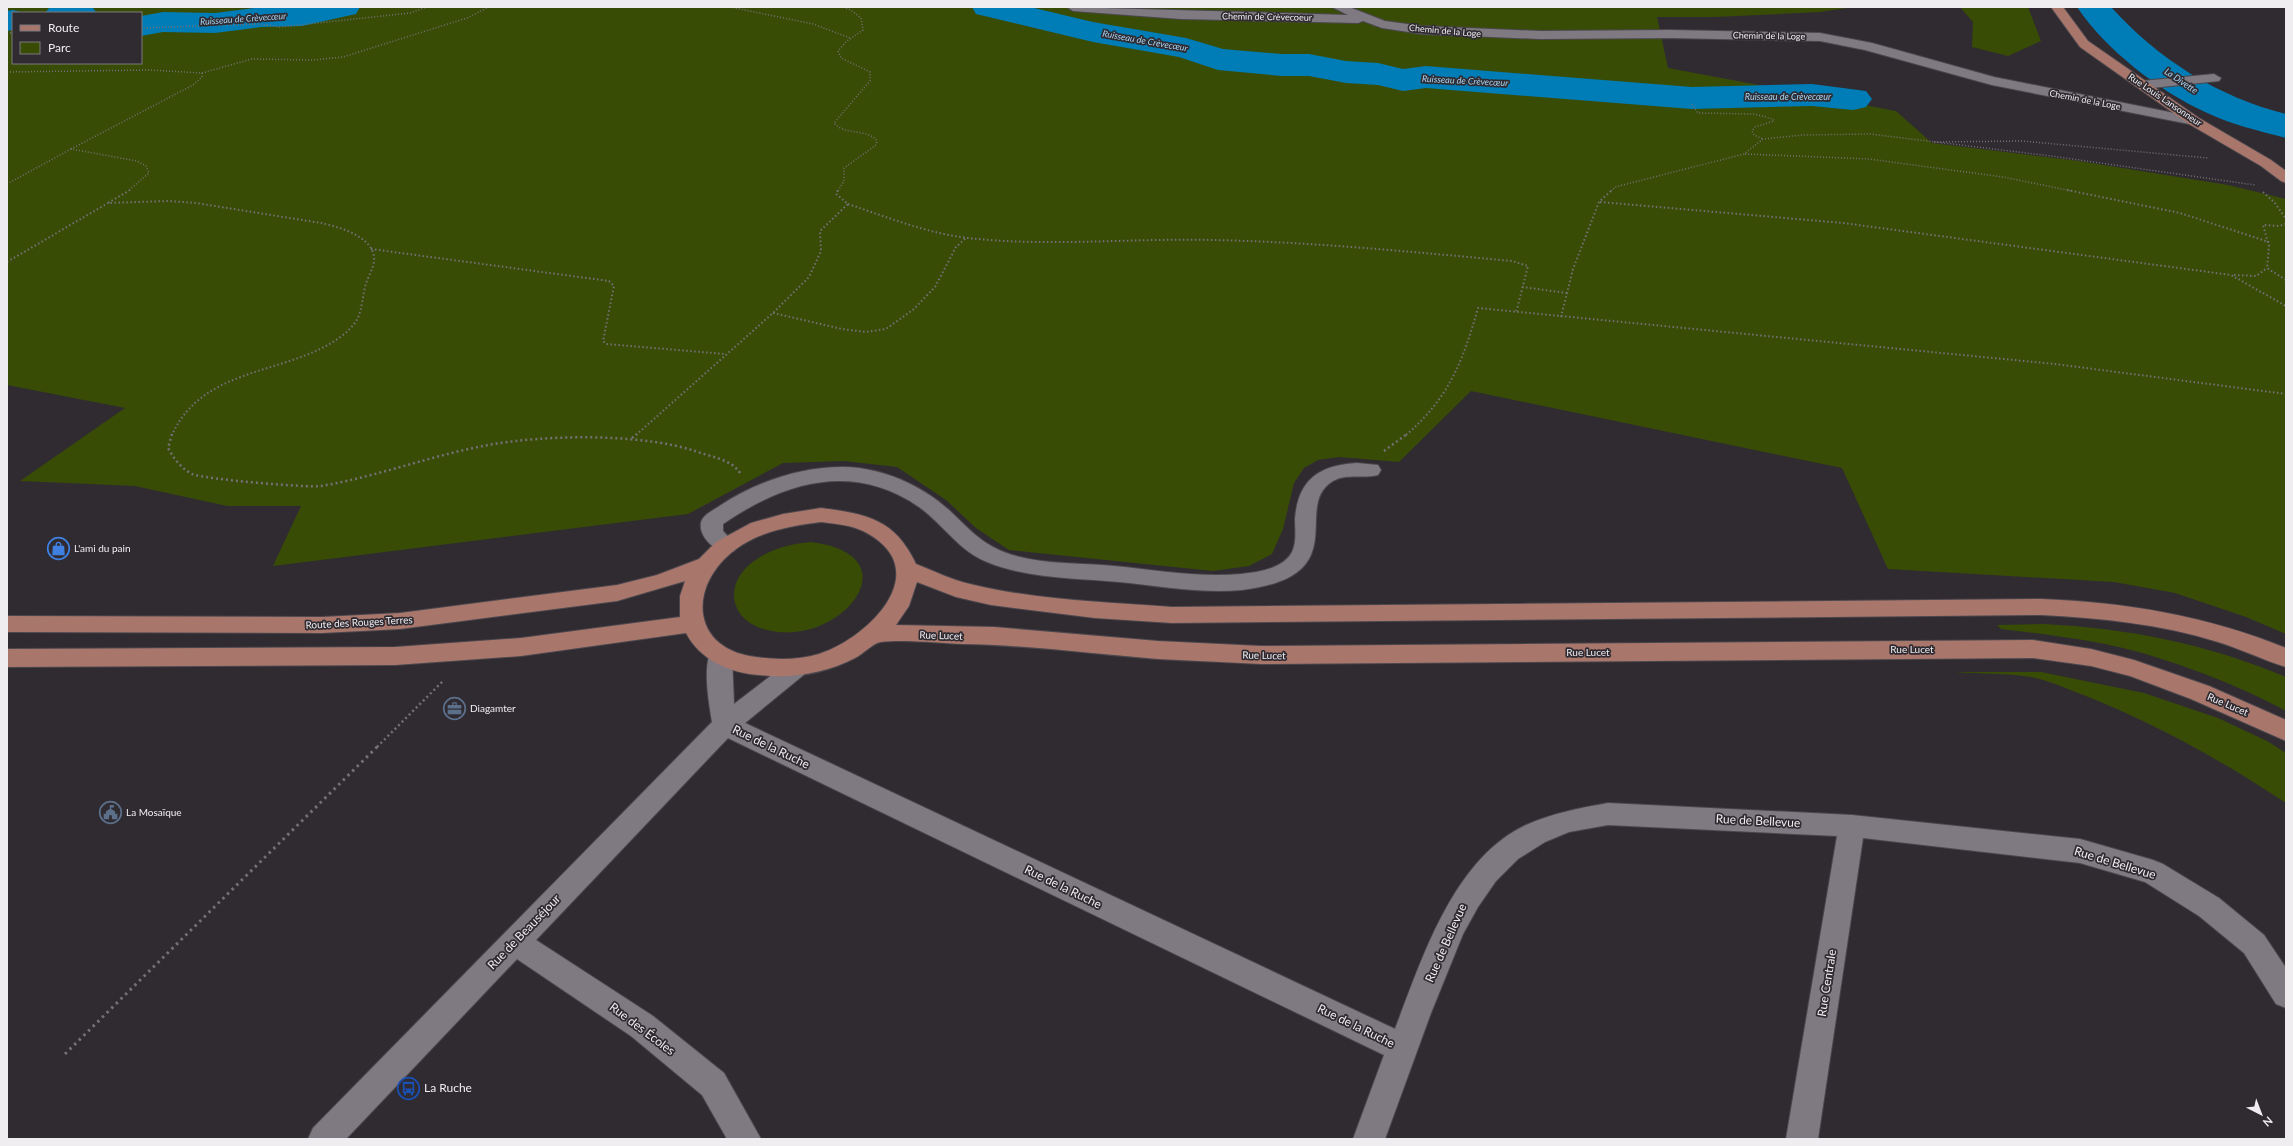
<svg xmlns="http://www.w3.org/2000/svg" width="2293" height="1146" viewBox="0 0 2293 1146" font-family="Lato,sans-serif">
<rect width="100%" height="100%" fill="#2f2b31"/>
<g fill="#394c06" fill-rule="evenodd">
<path d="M 7,7 L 1854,7 L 1820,12 L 1715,17 L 1657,17 L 1668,68 L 1896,111 L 1932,143 L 2079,161 L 2228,185 L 2286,199 L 2286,634 L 2246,617 L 2175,593 L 2114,582 L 1888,569 L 1842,468 L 1471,391 L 1399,462 L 1339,457 L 1318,460 L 1304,468 L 1294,483 L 1283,529 L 1272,554 L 1249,566 L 1213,571 L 1009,550 L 976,528 L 946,500 L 897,467 L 844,461 L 783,463 L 688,514 L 273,566 L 301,506 L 227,506 L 135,486 L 20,481 L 125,408 L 7,385 ZM 13,13 L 141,13 L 141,63 L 13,63 Z"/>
<polygon points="1960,7 2028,7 2041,41 2008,56 1972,47 1973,22"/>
<path d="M 811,542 C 916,555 840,649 767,630 C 730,621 722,584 754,561 C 772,548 791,544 811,542 Z"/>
<path d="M 2043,624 C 2127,628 2208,644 2286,677 L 2286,711 C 2240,686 2178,662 2127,649 C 2086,639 2043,634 2001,629 L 1997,625 Z"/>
<path d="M 1955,672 L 2041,672 L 2144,693 L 2218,718 L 2267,741 L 2286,753 L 2286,803 C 2224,762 2160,726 2091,698 C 2072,691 2051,681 2031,677 C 2006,673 1980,674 1955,672 Z"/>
</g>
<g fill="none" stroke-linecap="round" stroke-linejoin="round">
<g fill="#007cb6" fill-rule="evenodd">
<polygon points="50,7 92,7 97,13 45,13"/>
<polygon points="261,7 360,7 356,14 302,26 261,27 215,33 163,32 141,36 141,16 163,12 215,13"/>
<polygon points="972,7 1030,7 1093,22 1186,38 1223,49 1282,54 1309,54 1346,61 1378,63 1403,69 1426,66 1692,87 1812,84 1866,91 1872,99 1866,107 1853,110 1812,106 1692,109 1426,88 1403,91 1378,85 1346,83 1309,76 1282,76 1218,70 1179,57 1093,42 976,14"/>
<path d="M 2077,7 L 2111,7 C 2158,59 2218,97 2286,114 L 2286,138 C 2259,131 2230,124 2205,112 C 2159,91 2105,49 2077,7 Z"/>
<polygon points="13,10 25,13 13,13 13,30 7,31 7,11"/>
</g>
<defs>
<g id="minor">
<polygon points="1067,7 1348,15 1332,7 1349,7 1385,21 1422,26 1540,31 1670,30 1820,33 1872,43 1994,77 2194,117 2201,121 2194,125 1992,85 1865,50 1820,41 1670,38 1540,39 1422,34 1382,28 1363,21 1358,23 1181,19 1073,11"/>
<polygon points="2214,74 2221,78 2219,81 2142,89 2135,85 2142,81"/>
<path d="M 1357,463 L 1378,465 L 1381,470 L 1378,475 C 1363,479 1347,473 1333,481 C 1290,507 1358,576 1242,590 C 1202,594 1160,586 1119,582 C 1075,578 1029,579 987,562 C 959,551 943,524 919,507 C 853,461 784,482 723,524 L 723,531 L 737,546 L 734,551 C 715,557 692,530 704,517 C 708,512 716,509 721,505 C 756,482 802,466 845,467 C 883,468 921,485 949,510 C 963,523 976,538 993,547 C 1029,566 1075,562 1114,566 C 1156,570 1199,578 1241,574 C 1258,572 1283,569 1292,552 C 1297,542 1295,530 1295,519 C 1298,479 1320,465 1357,463 Z"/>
<path d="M 720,646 L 728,649 L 732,655 L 734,704 L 790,661 L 798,658 L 806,661 L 810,667 L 806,673 L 745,723 L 1395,1029 C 1422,959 1453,859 1526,825 C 1553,813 1580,808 1608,803 L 1852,815 L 2080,839 L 2153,860 L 2163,864 L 2219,898 L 2264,935 L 2286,968 L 2286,1008 L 2276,1004 L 2244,953 L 2199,916 L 2145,882 L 2080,863 L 1863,838 L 1818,1139 L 1786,1139 L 1837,836 L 1608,825 L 1569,832 L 1545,842 L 1518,859 L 1496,881 L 1478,907 L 1463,934 L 1431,1013 L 1385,1139 L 1353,1139 L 1384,1055 L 728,738 L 536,940 L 653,1016 L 724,1073 L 761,1139 L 727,1139 L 702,1095 L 631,1036 L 517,959 L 346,1139 L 308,1139 L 313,1128 L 712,722 C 709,703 702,666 712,649 Z"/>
</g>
<g id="major">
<polygon points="2051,7 2063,7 2088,41 2199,118 2271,160 2286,171 2286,183 2281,181 2261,166 2189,124 2080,47"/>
<path d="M 821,508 C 867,514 895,519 916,564 C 934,571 952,580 970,584 C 1035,600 1105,602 1172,607 L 2041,599 C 2126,602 2207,616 2286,648 L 2286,667 C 2263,660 2241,649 2218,642 C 2160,624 2101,618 2041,615 L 1172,623 L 1095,618 L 991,605 L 956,597 L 917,582 L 909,606 L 896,625 L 994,627 L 1158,641 L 1261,646 L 2033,640 L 2091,649 L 2134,660 L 2209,686 L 2286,720 L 2286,741 L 2191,699 L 2130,676 L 2091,666 L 2033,658 L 1261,664 C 1227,662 1192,661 1158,659 C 1093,654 1028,645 962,644 C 939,643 903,639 881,642 C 873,643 863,654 855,658 C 826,673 792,679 759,675 C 730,673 700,660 686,633 L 521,656 L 395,665 L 7,667 L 7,649 L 395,647 L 521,638 L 680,617 L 680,596 L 685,581 L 617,601 L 400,629 L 322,633 L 7,632 L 7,616 L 322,617 L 400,613 L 617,585 L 657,575 L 699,559 L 716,542 L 751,523 L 783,514 ZM 821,522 C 836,524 852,525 865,532 C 937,570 869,638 819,654 C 799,660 776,660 756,657 C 693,650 687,590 731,553 C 756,532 789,526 821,522 Z"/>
</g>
</defs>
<use href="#minor" stroke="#4b474d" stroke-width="2"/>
<use href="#major" stroke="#4b474d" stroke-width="2"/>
<g stroke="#747075" stroke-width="1.5" stroke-dasharray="1 2" stroke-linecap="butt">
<polyline points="730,7 813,24 850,38"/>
<polyline points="141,28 258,24 280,27 410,13 427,7"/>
<polyline points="7,33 13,33"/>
<polyline points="7,72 149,70 202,73 202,77 193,85 71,149 137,161 146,166 149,173 128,191"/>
<polyline points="202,73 252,59 312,60 343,57 467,18 489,7"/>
<polyline points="1692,104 1698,113 1754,114 1773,119 1774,121 1755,127 1752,131 1754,135 1763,139"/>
<polyline points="1934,142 2022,141 2208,158"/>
<polyline points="1745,154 1869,159 2003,177 2072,191"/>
<polyline points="7,184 71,149"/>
<path d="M 838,191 L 844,181 L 844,168 L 876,145 L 877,141 C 867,128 845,136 834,123 L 870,81 L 870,72 L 841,58 L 838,51 L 847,41 L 863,30 L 861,18 L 851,10 L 843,7"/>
<polyline points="1611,191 1615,187 1744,154 1763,139 1803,135 1870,134 2051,156 2255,185"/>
</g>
<g stroke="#747075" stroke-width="2" stroke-dasharray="1.5 2.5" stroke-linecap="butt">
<path d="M 130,190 L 108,203 L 169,201 L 196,203 L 321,223 C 339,227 376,237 374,261 C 373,270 367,278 365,287 C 360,309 363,319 343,335 C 290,376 204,364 172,435"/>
<polyline points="2067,190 2180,213 2269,242"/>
<polyline points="2263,192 2275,203 2286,219"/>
<polyline points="1600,202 1843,223 2231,275 2286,306"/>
<path d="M 848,204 C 887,217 926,233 968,238 C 1049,247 1131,238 1213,240 C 1313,242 1413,252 1512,261 L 1528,266 L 1516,313"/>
<polyline points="2286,224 2279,226 2263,225 2269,246 2267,268 2286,280"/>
<polyline points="371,249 609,281 614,286 603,341 606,344 725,354"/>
<polyline points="7,262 108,203"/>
<polyline points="2234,275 2256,276 2267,268"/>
<polyline points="1522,287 1567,293"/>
<polyline points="773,313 842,329 866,332 886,329 914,309 935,287 956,247 966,238"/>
<polyline points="1561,317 1573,269 1599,202 1612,190"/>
<polyline points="636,435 773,313 809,277 821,251 820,231 848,204 836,194 838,190"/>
<path d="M 1406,435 C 1449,398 1463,361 1478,308 L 2055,364 L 2286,394"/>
</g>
<g stroke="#747075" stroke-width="2.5" stroke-dasharray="2 3" stroke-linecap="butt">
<path d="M 172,434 L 168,448 C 174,459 181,468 192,474 C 203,479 308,488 321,486 C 387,475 449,448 516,441 C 568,435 646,435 695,451 C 711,457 731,459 740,473"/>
<polyline points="632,438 637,434"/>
<polyline points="1384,451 1407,434"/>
<polyline points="377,747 443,681"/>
</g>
<polyline stroke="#747075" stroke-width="3" stroke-dasharray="2.5 4" stroke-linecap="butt" points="65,1054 378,746"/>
<use href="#minor" fill="#7f7a81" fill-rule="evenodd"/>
<use href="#major" fill="#a8766b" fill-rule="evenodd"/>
</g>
<defs>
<symbol id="shop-ring" viewBox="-11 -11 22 22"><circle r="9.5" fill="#2f2b31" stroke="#3f7fe0" stroke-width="1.5"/><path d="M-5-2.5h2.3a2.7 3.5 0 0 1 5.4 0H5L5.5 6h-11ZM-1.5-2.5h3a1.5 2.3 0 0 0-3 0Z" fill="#3f7fe0"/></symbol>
<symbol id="office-ring" viewBox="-11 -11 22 22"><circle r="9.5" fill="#2f2b31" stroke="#5c6f8a" stroke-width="1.5"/><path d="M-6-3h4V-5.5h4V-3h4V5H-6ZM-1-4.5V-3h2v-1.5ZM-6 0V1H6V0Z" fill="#5c6f8a"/></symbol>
<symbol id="civic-ring" viewBox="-11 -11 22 22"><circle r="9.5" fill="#2f2b31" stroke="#5c6f8a" stroke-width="1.5"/><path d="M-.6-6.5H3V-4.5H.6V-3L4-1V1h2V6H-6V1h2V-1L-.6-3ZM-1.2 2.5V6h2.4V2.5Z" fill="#5c6f8a"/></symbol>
<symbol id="bus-ring" viewBox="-11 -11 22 22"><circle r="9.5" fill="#2f2b31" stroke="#1a4fb4" stroke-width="1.5"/><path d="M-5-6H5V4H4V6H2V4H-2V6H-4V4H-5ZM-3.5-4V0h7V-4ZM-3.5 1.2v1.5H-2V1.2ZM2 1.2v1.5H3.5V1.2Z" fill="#1a4fb4"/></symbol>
</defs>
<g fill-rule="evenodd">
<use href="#shop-ring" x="46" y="536" width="25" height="25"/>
<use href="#office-ring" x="442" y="696" width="25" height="25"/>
<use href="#civic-ring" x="98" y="800" width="25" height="25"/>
<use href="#bus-ring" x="396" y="1076" width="25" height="25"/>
</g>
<g text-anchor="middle" stroke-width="3.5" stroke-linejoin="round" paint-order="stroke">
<g font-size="9" fill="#f0edf1" stroke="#2f2b31">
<text transform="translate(1267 17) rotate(1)" y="3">Chemin de Crèvecoeur</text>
<text transform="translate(1445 31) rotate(5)" y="3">Chemin de la Loge</text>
<text transform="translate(1769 36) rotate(1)" y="3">Chemin de la Loge</text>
<text transform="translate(2085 100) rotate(11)" y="3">Chemin de la Loge</text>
<text transform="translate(2165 100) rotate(34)" y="3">Rue Louis Lansonneur</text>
</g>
<g font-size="9" font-style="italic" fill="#a8d4f2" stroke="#2f2b31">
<text transform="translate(243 19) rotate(-4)" y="3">Ruisseau de Crèvecœur</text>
<text transform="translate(1145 41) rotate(10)" y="3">Ruisseau de Crèvecœur</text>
<text transform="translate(1465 81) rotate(3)" y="3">Ruisseau de Crèvecœur</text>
<text transform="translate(2181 81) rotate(34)" y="3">La Divette</text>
<text x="1788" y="100">Ruisseau de Crèvecœur</text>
</g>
<g font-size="10" fill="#f0edf1" stroke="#2f2b31" text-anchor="start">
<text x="74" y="552">L'ami du pain</text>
<text x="470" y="712">Diagamter</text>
<text x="126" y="816">La Mosaïque</text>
</g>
<g font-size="10" fill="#f0edf1" stroke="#2f2b31">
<text transform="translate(359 622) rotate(-3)" y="4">Route des Rouges Terres</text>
<text transform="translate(941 635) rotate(2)" y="4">Rue Lucet</text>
<text x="1912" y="653">Rue Lucet</text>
<text x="1588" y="656">Rue Lucet</text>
<text transform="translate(1264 655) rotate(1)" y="4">Rue Lucet</text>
<text transform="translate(2228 704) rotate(23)" y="4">Rue Lucet</text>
</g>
<g font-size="12" fill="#f0edf1" stroke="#2f2b31">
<text transform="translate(771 747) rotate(26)" y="4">Rue de la Ruche</text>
<text transform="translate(1758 821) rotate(3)" y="4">Rue de Bellevue</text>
<text transform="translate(2115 863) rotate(17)" y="4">Rue de Bellevue</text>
<text transform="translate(1063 887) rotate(26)" y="4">Rue de la Ruche</text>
<text transform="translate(524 932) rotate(-46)" y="4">Rue de Beauséjour</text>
<text transform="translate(1446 943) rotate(-66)" y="4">Rue de Bellevue</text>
<text transform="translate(1827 983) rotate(-81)" y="4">Rue Centrale</text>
<text transform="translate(1356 1026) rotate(26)" y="4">Rue de la Ruche</text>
<text transform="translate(642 1029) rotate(37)" y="4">Rue des Écoles</text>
</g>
<g font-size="12" fill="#f0edf1" stroke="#2f2b31" text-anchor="start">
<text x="424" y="1092">La Ruche</text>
</g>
</g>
<rect width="2293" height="1146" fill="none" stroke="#f0edf1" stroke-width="16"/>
<rect x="12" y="12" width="130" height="52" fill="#2f2b31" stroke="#7c797e"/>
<rect x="20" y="25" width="20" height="6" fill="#a8766b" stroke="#7c797e"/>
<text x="48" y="32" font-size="12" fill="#f0edf1">Route</text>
<rect x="20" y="42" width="20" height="12" fill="#394c06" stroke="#7c797e"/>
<text x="48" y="52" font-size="12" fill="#f0edf1">Parc</text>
<g transform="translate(2261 1114) rotate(138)" stroke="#2f2b31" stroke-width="3" paint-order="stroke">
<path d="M0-3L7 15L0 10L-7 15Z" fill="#f0edf1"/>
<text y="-6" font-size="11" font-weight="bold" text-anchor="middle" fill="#f0edf1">N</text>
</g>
</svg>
